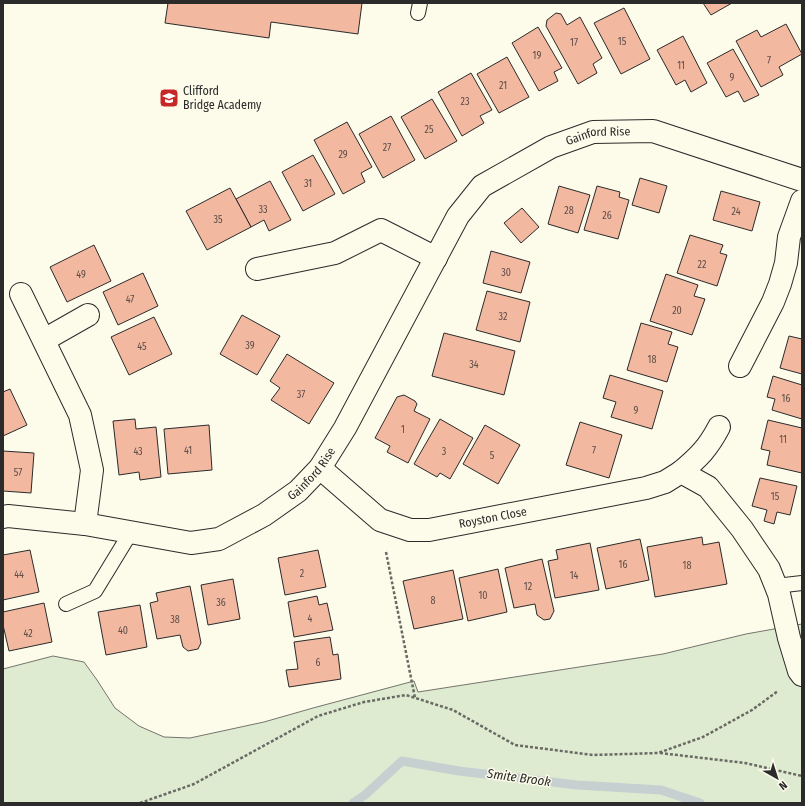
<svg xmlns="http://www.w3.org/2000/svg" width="805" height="806" viewBox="0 0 805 806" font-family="'Fira Sans Condensed',sans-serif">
<rect width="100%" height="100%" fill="#fdfbea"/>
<polygon fill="#deebd1" stroke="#74746e" points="802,624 802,803 3,803 3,669 53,656 84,662 97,680 115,708 139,726 164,737 190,738 264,722 313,708 414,681 418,692 663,654 746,634"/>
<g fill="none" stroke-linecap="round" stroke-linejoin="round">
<polyline stroke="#c7d0d0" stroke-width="9" points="353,803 365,795 402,761 459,771 577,785 661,790 700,803"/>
</g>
<g fill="#f2b8a0" stroke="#2b2b2b">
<polygon points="168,3 362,3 358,34 271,22 269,38 165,23"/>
<polygon points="703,3 732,3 711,15"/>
<polygon points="624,8 650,59 621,74 594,23"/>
<polygon points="556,13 561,14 567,25 580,17 602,58 593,64 597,73 578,84 546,26 547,20"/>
<polygon points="786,24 802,54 779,67 783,75 761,87 736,41 757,30 761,37"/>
<polygon points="538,27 562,68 554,72 558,81 539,91 512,43"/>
<polygon points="683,36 707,83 691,92 685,80 676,85 657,50"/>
<polygon points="733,49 759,95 744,102 738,91 726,97 707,63"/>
<polygon points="507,57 529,97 499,113 477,74"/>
<polygon points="471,73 492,110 480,116 484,123 462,136 438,92"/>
<polygon points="432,99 457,141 425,159 401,117"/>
<polygon points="391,116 415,160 383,178 359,134"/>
<polygon points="347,122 372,167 361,173 365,182 343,194 314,140"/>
<polygon points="313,155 335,194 303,211 282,172"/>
<polygon points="640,178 667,186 659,213 632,205"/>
<polygon points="270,181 291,220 269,231 264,220 251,227 236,199"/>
<polygon points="559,186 590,195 578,233 548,224"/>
<polygon points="597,186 620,192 619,197 629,200 618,239 584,230"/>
<polygon points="230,188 251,227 207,250 186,211"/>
<polygon points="721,191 760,202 752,231 713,220"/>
<polygon points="522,208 539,227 521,243 504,223"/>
<polygon points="690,235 723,245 720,253 727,255 717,286 677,273"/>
<polygon points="94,245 111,281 67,302 50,267"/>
<polygon points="491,251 530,262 521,293 483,283"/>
<polygon points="143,273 158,306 118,325 103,292"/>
<polygon points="666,274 698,285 694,296 705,299 692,335 650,321"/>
<polygon points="487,291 530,302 520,342 476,330"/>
<polygon points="242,315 280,336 257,375 220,354"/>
<polygon points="154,317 172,354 129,375 111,337"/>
<polygon points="641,323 672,332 668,344 678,347 667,382 627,370"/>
<polygon points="444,333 515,351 504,395 432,376"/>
<polygon points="789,336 802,339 802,374 780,368"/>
<polygon points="287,354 334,383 309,424 271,400 280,388 270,381"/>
<polygon points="610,375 663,391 652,429 611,417 616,402 603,398"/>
<polygon points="773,376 802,385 802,419 772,410 775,399 767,397"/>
<polygon points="10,389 27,425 3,436 3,392"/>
<polygon points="404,395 415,401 417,404 414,411 430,419 408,463 387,452 390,446 375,438 397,397"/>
<polygon points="135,419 136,429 156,427 161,477 140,480 139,472 119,475 113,421"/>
<polygon points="440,419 473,438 450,479 440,473 437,477 414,464"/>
<polygon points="768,420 802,428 802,473 767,465 770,451 761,449"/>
<polygon points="580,422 622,435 609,478 566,465"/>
<polygon points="209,425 212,470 168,474 164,429"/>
<polygon points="485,425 520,445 498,484 463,464"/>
<polygon points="3,451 34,453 31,493 3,491"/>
<polygon points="760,478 797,486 790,515 777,512 774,524 764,521 767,510 752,506"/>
<polygon points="702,537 703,545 719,542 727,584 655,597 647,547"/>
<polygon points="640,539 649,580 606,589 597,548"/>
<polygon points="590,543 599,590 555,598 548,561 558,559 556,550"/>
<polygon points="30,550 39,592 3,600 3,555"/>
<polygon points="318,550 326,587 285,595 278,558"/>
<polygon points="542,559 554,611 550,619 544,620 537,615 535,604 514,608 505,568"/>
<polygon points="498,569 507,612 468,621 459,578"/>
<polygon points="453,570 463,619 414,629 403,581"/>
<polygon points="233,579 240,619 208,625 201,585"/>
<polygon points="190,586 201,643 198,649 188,651 183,647 180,635 157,639 150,603 158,601 156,593"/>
<polygon points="317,596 319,605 327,603 333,630 294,637 288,602"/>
<polygon points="44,603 52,642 9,651 3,625 3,612"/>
<polygon points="140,605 147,647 106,655 98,612"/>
<polygon points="330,637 333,655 338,654 341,679 289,687 286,670 298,669 294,642"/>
</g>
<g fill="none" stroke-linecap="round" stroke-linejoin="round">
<defs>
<g id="lane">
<polyline points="418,13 420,3"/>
<polyline points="776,586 802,583"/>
<polyline points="66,604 95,591 131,532"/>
</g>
<g id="street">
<polyline points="257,269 335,253 381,230 436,258"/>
<polyline points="21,294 80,415 92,470 85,524"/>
<polyline points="44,340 88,315"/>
<polyline points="740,366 773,302 780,284 786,263 789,237 802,201"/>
<path id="s1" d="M 320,468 L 380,520 L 410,530 L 429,530 L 646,488 L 665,482 L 681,472 L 708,487 L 742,529 L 769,569 L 779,594 L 789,638 L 799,671 L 802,675"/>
<path d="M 681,472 C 699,457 708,448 719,427"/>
<path id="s2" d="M 3,517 L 8,516 L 85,524 L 191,543 L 219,539 L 264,515 L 298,491 L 320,468 L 345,428 L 458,216 L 482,186 L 551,147 L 593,132 L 653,131 L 802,180"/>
</g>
</defs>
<use href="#lane" stroke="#2b2b2b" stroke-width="16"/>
<use href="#street" stroke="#2b2b2b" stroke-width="24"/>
<g stroke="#6a6964" stroke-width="2.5" stroke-dasharray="3 2" stroke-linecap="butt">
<polyline points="386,552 415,698"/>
<polyline points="660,753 745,763 802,776"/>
<polyline points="140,803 194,784 318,716 364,702 406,695 453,710 515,745 593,755 658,753 703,737 752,710 778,691"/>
</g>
<use href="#lane" stroke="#fdfbea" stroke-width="14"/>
<use href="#street" stroke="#fdfbea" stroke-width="22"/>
</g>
<defs>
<symbol id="school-square" viewBox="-11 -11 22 22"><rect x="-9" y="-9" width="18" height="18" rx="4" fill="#c62828" stroke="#fdfbea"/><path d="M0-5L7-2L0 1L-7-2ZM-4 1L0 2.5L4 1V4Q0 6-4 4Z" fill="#fff"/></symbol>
</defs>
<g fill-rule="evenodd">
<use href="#school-square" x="158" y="87" width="22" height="22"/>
</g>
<g text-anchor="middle" stroke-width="3" stroke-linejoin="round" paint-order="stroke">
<g font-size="10" fill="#5d4e48">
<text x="622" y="45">15</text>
<text x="574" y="46">17</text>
<text x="537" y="59">19</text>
<text x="769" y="64">7</text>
<text x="681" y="69">11</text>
<text x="732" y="81">9</text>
<text x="503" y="89">21</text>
<text x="465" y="105">23</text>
<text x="429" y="133">25</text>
<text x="387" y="151">27</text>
<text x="343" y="158">29</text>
<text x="308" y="187">31</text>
<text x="263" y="213">33</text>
<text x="569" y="214">28</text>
<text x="736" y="215">24</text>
<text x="607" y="219">26</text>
<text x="218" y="223">35</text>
<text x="702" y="268">22</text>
<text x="506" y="276">30</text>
<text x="81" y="278">49</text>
<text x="130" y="303">47</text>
<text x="677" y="314">20</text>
<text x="503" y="320">32</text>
<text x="250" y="349">39</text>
<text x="142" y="350">45</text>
<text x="652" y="363">18</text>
<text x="474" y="368">34</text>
<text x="301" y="398">37</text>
<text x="786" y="402">16</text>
<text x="636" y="414">9</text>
<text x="403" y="433">1</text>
<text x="783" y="443">11</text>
<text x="188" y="454">41</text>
<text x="594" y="454">7</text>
<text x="138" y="455">43</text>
<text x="444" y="455">3</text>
<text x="492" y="459">5</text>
<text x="18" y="476">57</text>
<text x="775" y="500">15</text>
<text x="623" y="568">16</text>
<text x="687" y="569">18</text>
<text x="302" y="577">2</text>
<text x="19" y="578">44</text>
<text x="574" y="579">14</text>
<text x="528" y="590">12</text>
<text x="483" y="599">10</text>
<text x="433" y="604">8</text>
<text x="221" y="606">36</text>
<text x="310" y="622">4</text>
<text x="175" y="623">38</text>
<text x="123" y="634">40</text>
<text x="28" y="637">42</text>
<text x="318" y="666">6</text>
</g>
<g font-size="12" fill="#2b2b2b" stroke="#fdfbea" text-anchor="start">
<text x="183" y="95">Clifford<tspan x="183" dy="14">Bridge Academy</tspan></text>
</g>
<g font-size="12" fill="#2b2b2b" stroke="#fdfbea">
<text dy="4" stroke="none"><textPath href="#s2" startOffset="797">Gainford Rise</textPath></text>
<text dy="4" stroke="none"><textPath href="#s2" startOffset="333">Gainford Rise</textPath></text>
<text dy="4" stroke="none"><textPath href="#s1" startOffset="195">Royston Close</textPath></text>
</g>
<g font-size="13" font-style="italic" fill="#2b2b2b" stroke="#fdfbea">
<text transform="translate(519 777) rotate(8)" y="5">Smite Brook</text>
</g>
</g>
<rect width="805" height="806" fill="none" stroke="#2b2b2b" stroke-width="8"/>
<g transform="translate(777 778) rotate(141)" stroke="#fdfbea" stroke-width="3" paint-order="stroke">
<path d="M0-3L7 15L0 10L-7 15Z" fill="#2b2b2b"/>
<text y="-6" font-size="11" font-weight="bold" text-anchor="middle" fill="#2b2b2b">N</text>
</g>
</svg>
